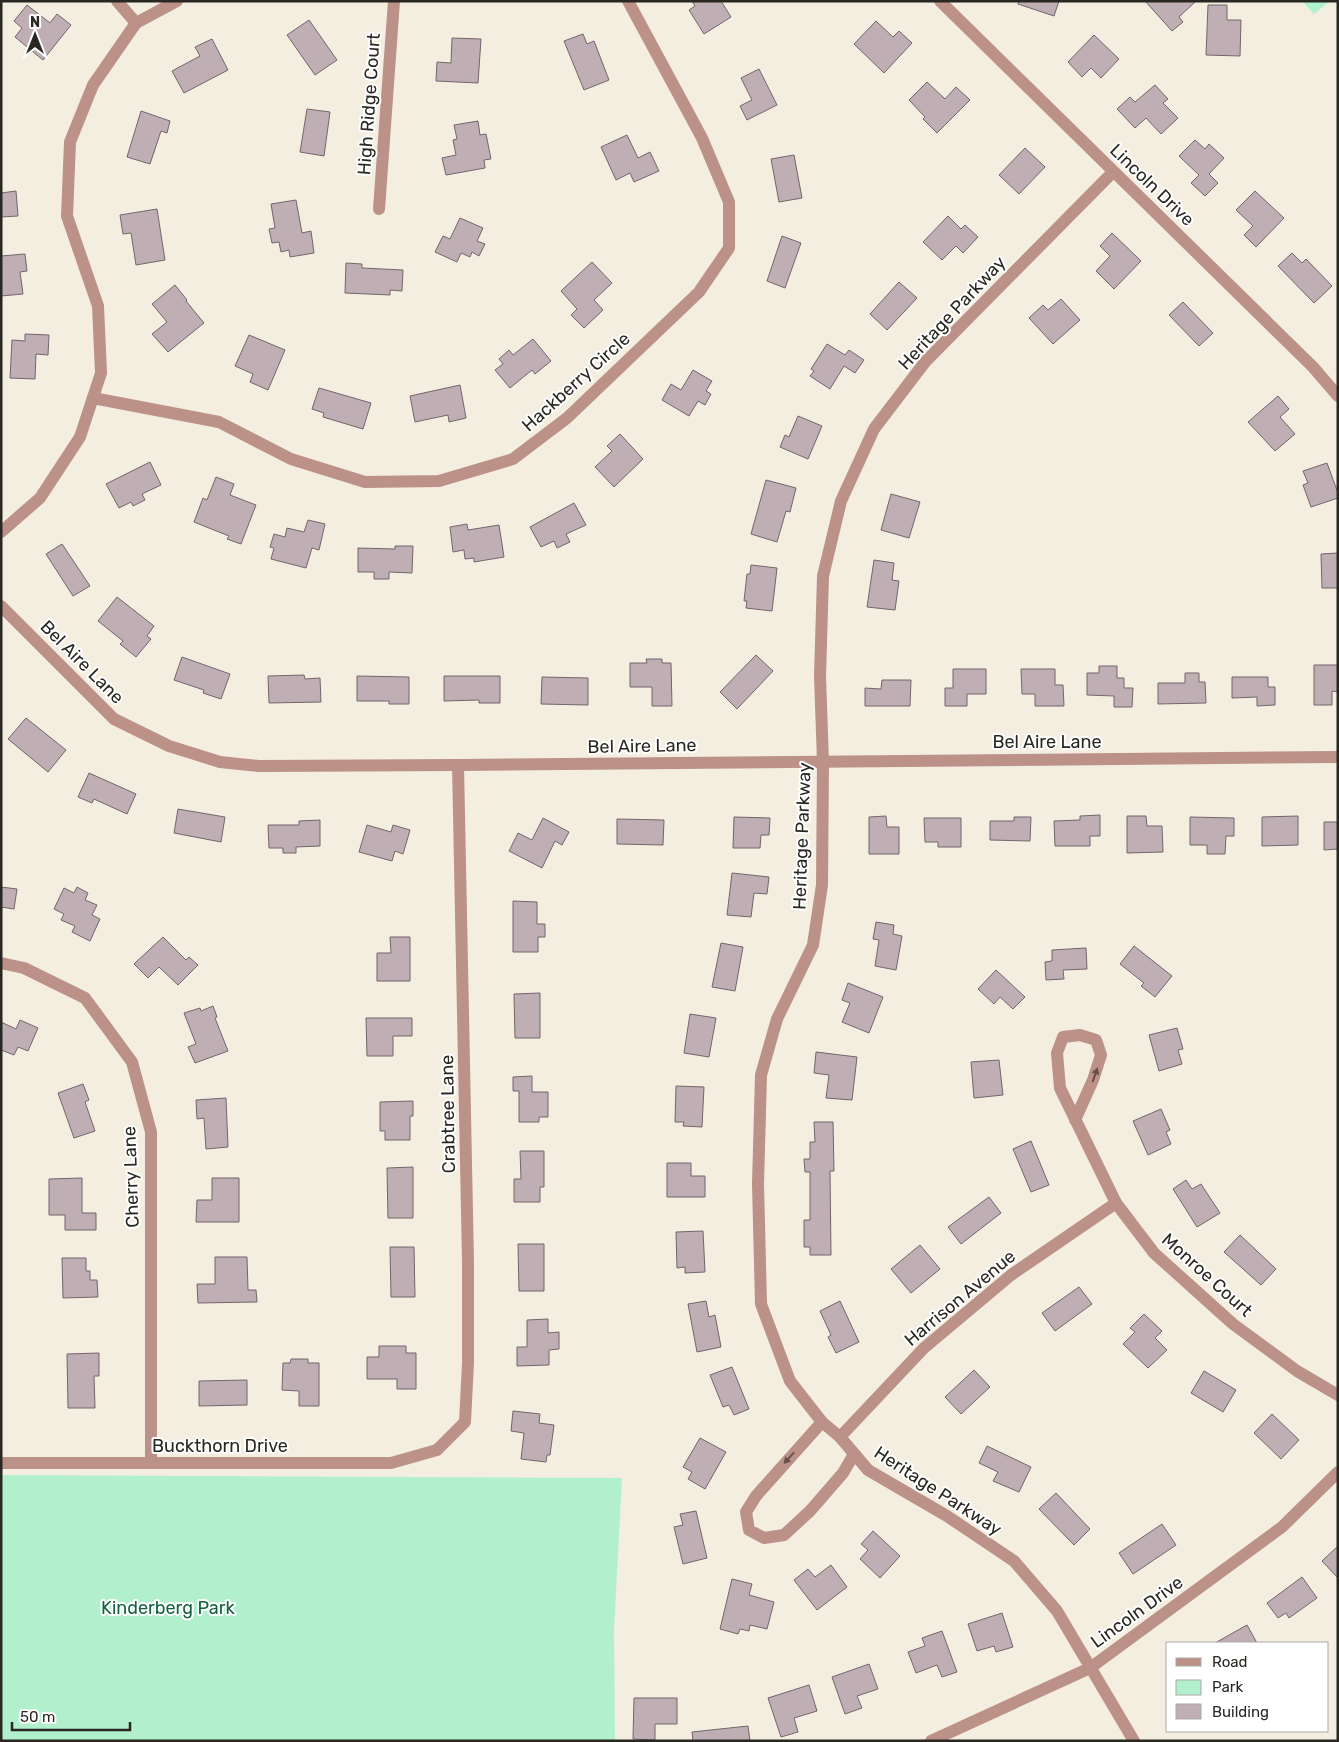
<svg xmlns="http://www.w3.org/2000/svg" width="1339" height="1742" viewBox="0 0 1339 1742" font-family="Rubik,sans-serif">
<rect width="100%" height="100%" fill="#f3eee0"/>
<g fill="#b2f0cd">
<polygon points="1302,1 1330,1 1314,14"/>
<polygon points="1,1475 622,1478 614,1630 615,1741 1,1741"/>
</g>
<g fill="#bfafb4" stroke="#73656a">
<polygon points="692,1 721,1 731,17 704,34 689,10 695,6"/>
<polygon points="1019,1 1059,1 1054,16 1018,4"/>
<polygon points="1145,1 1196,1 1179,17 1183,22 1172,31"/>
<polygon points="27,5 50,23 57,14 71,25 43,60 15,37 22,28 14,21"/>
<polygon points="1208,5 1227,5 1227,20 1241,20 1240,56 1206,55"/>
<polygon points="309,20 337,60 315,75 287,35"/>
<polygon points="876,21 893,37 899,31 912,43 884,73 854,44"/>
<polygon points="583,34 587,44 594,41 609,80 584,90 564,41"/>
<polygon points="1094,35 1119,59 1101,78 1091,68 1082,77 1068,62"/>
<polygon points="452,38 481,39 478,83 436,81 437,62 451,63"/>
<polygon points="212,39 228,70 184,93 172,71 200,56 195,47"/>
<polygon points="759,69 777,105 747,120 740,106 752,100 741,78"/>
<polygon points="927,82 945,99 956,87 970,100 937,133 923,119 925,117 909,100"/>
<polygon points="1155,85 1168,99 1163,103 1178,118 1161,134 1146,118 1135,128 1117,109 1130,97 1135,102"/>
<polygon points="307,109 330,112 324,156 300,152"/>
<polygon points="141,111 170,121 167,133 161,131 150,164 127,157"/>
<polygon points="478,121 480,135 486,134 491,159 484,160 485,168 446,175 442,158 456,155 453,140 457,139 454,125"/>
<polygon points="627,135 638,158 650,152 659,171 634,182 630,173 616,180 601,147"/>
<polygon points="1195,140 1205,149 1209,144 1224,158 1209,174 1218,183 1205,196 1191,183 1199,175 1179,156"/>
<polygon points="1025,148 1045,167 1019,194 999,175"/>
<polygon points="794,155 802,198 779,202 771,159"/>
<polygon points="16,191 18,216 1,217 1,193"/>
<polygon points="1255,191 1284,218 1256,247 1244,235 1253,226 1236,210"/>
<polygon points="296,200 302,233 311,231 314,253 290,257 289,250 281,252 279,242 272,243 269,229 275,228 271,204"/>
<polygon points="157,209 165,260 136,265 131,233 123,234 120,215"/>
<polygon points="948,216 961,229 965,225 978,237 963,253 956,246 942,260 923,242"/>
<polygon points="460,218 483,228 477,241 485,244 479,256 472,252 470,257 461,253 457,262 435,252 443,236 450,239"/>
<polygon points="1112,233 1141,261 1114,289 1096,271 1110,256 1100,246"/>
<polygon points="782,236 801,243 785,288 767,281"/>
<polygon points="1292,253 1302,263 1306,259 1332,286 1314,303 1278,266"/>
<polygon points="25,254 27,271 20,272 23,294 1,296 1,256"/>
<polygon points="592,262 612,283 594,300 603,310 584,328 571,315 577,309 561,291"/>
<polygon points="346,263 362,264 362,268 403,270 402,291 390,290 390,295 345,293"/>
<polygon points="899,282 917,298 887,330 870,314"/>
<polygon points="175,285 187,300 186,301 204,323 168,352 152,334 167,322 152,304"/>
<polygon points="1061,299 1080,320 1053,344 1029,318 1043,305 1048,310"/>
<polygon points="1183,302 1213,333 1199,346 1169,315"/>
<polygon points="25,334 49,335 48,355 36,354 35,379 10,378 12,340 25,341"/>
<polygon points="249,335 285,350 268,390 250,382 253,374 235,366"/>
<polygon points="533,339 551,361 535,374 532,370 510,388 495,370 503,364 499,359 509,350 513,355"/>
<polygon points="827,344 845,355 849,350 864,360 855,373 844,366 830,389 810,376 814,371 811,369"/>
<polygon points="693,370 712,381 706,391 711,394 705,405 698,401 689,416 662,400 671,384 681,390"/>
<polygon points="460,385 466,418 449,422 448,415 415,422 410,396"/>
<polygon points="319,388 371,403 363,429 323,417 324,413 312,409"/>
<polygon points="1278,396 1289,409 1280,417 1295,434 1275,451 1248,422"/>
<polygon points="798,416 822,426 808,459 780,447 785,435 789,437"/>
<polygon points="620,434 643,459 614,487 595,467 612,451 607,446"/>
<polygon points="150,462 161,485 142,494 145,500 133,506 131,502 119,508 106,484"/>
<polygon points="1327,463 1338,493 1338,498 1311,507 1303,485 1308,483 1303,471"/>
<polygon points="216,477 234,484 230,495 256,505 241,544 227,539 229,536 194,522 203,498 207,500"/>
<polygon points="766,480 796,488 790,512 786,511 777,542 751,534"/>
<polygon points="891,494 920,502 909,538 881,530"/>
<polygon points="574,503 586,525 566,534 570,542 557,548 554,541 541,547 530,527"/>
<polygon points="308,520 325,524 319,550 312,548 306,568 271,559 274,548 270,547 274,534 285,537 287,528 304,532"/>
<polygon points="467,524 468,530 499,525 504,557 474,562 474,558 465,559 464,550 453,552 450,527"/>
<polygon points="62,544 90,586 73,596 46,554"/>
<polygon points="395,546 413,546 412,573 389,572 389,579 374,579 374,572 358,572 358,548 395,549"/>
<polygon points="1338,553 1338,588 1322,588 1321,554"/>
<polygon points="874,560 894,563 892,580 899,581 895,610 867,607"/>
<polygon points="751,565 777,568 772,611 746,608 747,601 744,601 747,574 750,574"/>
<polygon points="117,597 154,626 147,636 151,639 136,657 120,644 123,641 98,621"/>
<polygon points="756,655 773,671 737,709 720,692"/>
<polygon points="182,657 230,674 221,699 203,693 204,690 174,680"/>
<polygon points="646,659 662,659 662,663 671,663 672,706 652,706 652,687 630,687 630,663 647,663"/>
<polygon points="1314,665 1338,665 1338,692 1332,691 1332,705 1314,705"/>
<polygon points="1099,666 1117,666 1117,678 1124,678 1124,688 1133,688 1132,707 1114,707 1114,696 1087,695 1087,673 1099,673"/>
<polygon points="953,669 986,669 986,694 967,694 967,706 945,706 945,688 953,688"/>
<polygon points="1021,669 1055,669 1055,685 1063,685 1064,706 1035,706 1035,694 1022,694"/>
<polygon points="1185,673 1199,673 1199,682 1205,682 1206,703 1158,704 1158,683 1185,683"/>
<polygon points="304,675 305,679 320,678 321,702 269,703 268,676"/>
<polygon points="357,676 409,677 409,704 389,704 389,701 357,701"/>
<polygon points="444,676 500,676 500,703 479,703 479,700 444,701"/>
<polygon points="542,677 588,678 588,705 541,704"/>
<polygon points="1232,677 1268,677 1268,687 1275,687 1275,705 1257,706 1257,697 1232,698"/>
<polygon points="882,680 911,680 910,706 865,706 865,688 881,689"/>
<polygon points="26,718 66,750 48,772 8,739"/>
<polygon points="89,773 136,794 127,814 94,799 92,803 78,797"/>
<polygon points="178,809 225,817 221,842 174,833"/>
<polygon points="1100,815 1100,836 1090,836 1090,846 1055,846 1054,821 1080,820 1080,816"/>
<polygon points="886,816 887,827 899,827 899,854 869,854 869,817"/>
<polygon points="1127,816 1146,816 1147,826 1162,826 1163,852 1127,853"/>
<polygon points="1298,816 1298,845 1262,846 1262,817"/>
<polygon points="734,817 770,818 769,835 761,835 760,848 733,848"/>
<polygon points="1014,817 1031,817 1030,841 990,840 990,821 1014,821"/>
<polygon points="1190,817 1234,818 1234,836 1226,836 1225,854 1207,854 1207,845 1190,845"/>
<polygon points="543,818 569,832 562,845 555,841 542,868 509,851 518,833 532,840"/>
<polygon points="924,818 961,818 961,847 938,847 938,842 925,842"/>
<polygon points="617,819 664,820 663,845 617,844"/>
<polygon points="320,820 320,846 296,847 296,853 283,853 283,848 269,848 268,825 299,825 299,821"/>
<polygon points="1324,822 1338,822 1338,849 1324,850"/>
<polygon points="367,825 391,832 393,825 410,830 403,854 395,851 392,861 359,852"/>
<polygon points="732,873 769,877 767,894 754,893 751,917 727,915"/>
<polygon points="1,887 17,889 14,909 1,907"/>
<polygon points="77,887 88,893 85,900 97,905 92,915 100,919 90,941 72,932 75,926 61,920 64,914 54,909 64,888 74,893"/>
<polygon points="513,901 537,902 537,924 545,924 545,937 538,937 538,952 513,952"/>
<polygon points="876,922 894,925 893,934 902,936 896,970 875,966 879,940 873,939"/>
<polygon points="163,937 186,960 189,957 198,965 178,985 159,967 148,978 134,964"/>
<polygon points="390,937 410,937 410,981 377,981 377,953 391,953"/>
<polygon points="721,943 743,947 735,991 712,987"/>
<polygon points="1134,946 1172,976 1155,997 1141,986 1144,983 1120,964"/>
<polygon points="1086,948 1087,969 1063,970 1064,979 1046,980 1045,962 1052,961 1052,950"/>
<polygon points="996,970 1025,997 1013,1009 1000,997 994,1004 978,989"/>
<polygon points="848,983 883,997 869,1033 842,1022 850,1003 842,1000"/>
<polygon points="540,993 540,1038 515,1038 514,994"/>
<polygon points="213,1006 217,1017 215,1018 228,1051 195,1063 188,1047 196,1044 184,1013 200,1008 201,1011"/>
<polygon points="690,1014 716,1018 709,1057 684,1053"/>
<polygon points="366,1018 412,1018 412,1036 393,1036 393,1056 367,1056"/>
<polygon points="20,1020 38,1028 28,1051 18,1047 14,1055 1,1050 1,1022 16,1029"/>
<polygon points="1177,1028 1183,1049 1178,1050 1182,1064 1159,1071 1149,1035"/>
<polygon points="816,1052 857,1057 852,1100 826,1098 829,1075 814,1073"/>
<polygon points="999,1060 1003,1095 974,1098 971,1062"/>
<polygon points="532,1076 532,1092 548,1092 548,1117 539,1117 539,1122 519,1122 519,1091 513,1091 513,1077"/>
<polygon points="83,1084 89,1100 85,1102 95,1131 74,1138 58,1093"/>
<polygon points="676,1086 704,1087 702,1127 683,1126 684,1122 675,1122"/>
<polygon points="226,1098 228,1147 206,1149 204,1118 197,1119 196,1100"/>
<polygon points="413,1101 413,1116 410,1116 410,1140 385,1140 385,1131 380,1131 380,1102"/>
<polygon points="1161,1109 1170,1130 1166,1132 1171,1144 1148,1155 1133,1121"/>
<polygon points="814,1122 833,1122 834,1171 830,1171 831,1255 810,1255 810,1247 804,1247 804,1220 810,1220 810,1172 805,1172 804,1159 810,1159 810,1142 815,1142"/>
<polygon points="1031,1141 1049,1185 1031,1192 1013,1149"/>
<polygon points="520,1151 544,1151 544,1187 540,1187 540,1202 514,1202 514,1179 521,1179"/>
<polygon points="667,1163 691,1163 691,1176 705,1176 705,1197 667,1197"/>
<polygon points="413,1167 413,1218 388,1218 387,1168"/>
<polygon points="82,1178 82,1213 96,1213 96,1230 65,1230 65,1215 49,1215 49,1179"/>
<polygon points="212,1178 239,1178 239,1222 196,1222 197,1200 212,1200"/>
<polygon points="1186,1180 1192,1189 1201,1184 1220,1213 1197,1227 1173,1189"/>
<polygon points="989,1197 1001,1213 961,1244 948,1227"/>
<polygon points="703,1231 705,1272 685,1273 685,1267 677,1268 676,1232"/>
<polygon points="1240,1235 1276,1269 1261,1285 1224,1252"/>
<polygon points="518,1244 544,1244 544,1291 519,1291"/>
<polygon points="920,1245 940,1269 911,1293 891,1269"/>
<polygon points="390,1247 414,1247 415,1297 391,1297"/>
<polygon points="215,1257 247,1257 248,1290 256,1290 257,1302 198,1303 197,1284 215,1284"/>
<polygon points="62,1258 86,1258 86,1271 90,1271 90,1280 97,1280 98,1297 63,1298"/>
<polygon points="1079,1287 1092,1304 1055,1331 1042,1313"/>
<polygon points="706,1301 709,1317 715,1315 721,1347 697,1352 688,1304"/>
<polygon points="840,1301 859,1342 836,1353 828,1337 831,1335 820,1311"/>
<polygon points="1144,1314 1162,1331 1155,1338 1167,1350 1148,1368 1123,1344 1135,1332 1130,1328"/>
<polygon points="548,1319 548,1333 559,1332 559,1349 549,1350 549,1365 517,1366 517,1347 527,1347 527,1320"/>
<polygon points="379,1346 406,1346 406,1353 416,1353 416,1389 397,1389 397,1379 367,1379 367,1357 379,1357"/>
<polygon points="99,1353 99,1376 94,1376 95,1408 68,1408 67,1354"/>
<polygon points="291,1359 308,1359 308,1363 319,1363 319,1406 299,1406 299,1391 282,1390 283,1363 290,1363"/>
<polygon points="732,1367 749,1409 734,1415 729,1405 723,1407 710,1375"/>
<polygon points="974,1370 990,1387 961,1414 945,1397"/>
<polygon points="1204,1371 1236,1390 1223,1412 1191,1393"/>
<polygon points="247,1380 247,1405 199,1406 199,1381"/>
<polygon points="513,1411 540,1414 539,1423 554,1425 550,1455 547,1455 546,1462 521,1459 524,1433 511,1431"/>
<polygon points="1272,1414 1299,1440 1281,1459 1254,1433"/>
<polygon points="700,1438 726,1452 705,1489 688,1479 692,1472 683,1467"/>
<polygon points="987,1446 1031,1467 1019,1492 993,1481 998,1472 979,1463"/>
<polygon points="1056,1493 1090,1529 1074,1545 1039,1509"/>
<polygon points="696,1511 707,1558 683,1564 674,1527 683,1525 680,1514"/>
<polygon points="1162,1524 1176,1545 1133,1574 1119,1553"/>
<polygon points="873,1531 900,1556 880,1578 860,1559 868,1550 861,1544"/>
<polygon points="1338,1546 1338,1578 1322,1561"/>
<polygon points="831,1565 847,1587 817,1610 794,1580 808,1569 815,1577"/>
<polygon points="1302,1577 1317,1598 1289,1618 1286,1613 1278,1618 1267,1603"/>
<polygon points="732,1579 752,1584 749,1595 774,1602 767,1629 750,1625 749,1631 740,1629 738,1634 720,1629"/>
<polygon points="1002,1613 1013,1647 996,1652 994,1646 977,1651 968,1624"/>
<polygon points="1247,1625 1257,1643 1215,1643"/>
<polygon points="942,1631 957,1672 942,1677 937,1665 916,1673 908,1652 925,1646 922,1638"/>
<polygon points="869,1664 878,1689 857,1696 862,1708 845,1714 832,1677"/>
<polygon points="809,1685 817,1711 794,1718 798,1732 781,1737 768,1698"/>
<polygon points="634,1698 677,1698 677,1724 655,1724 655,1740 633,1739"/>
<polygon points="748,1726 750,1741 693,1741 692,1732"/>
</g>
<g fill="none" stroke-linecap="round" stroke-linejoin="round">
<g stroke="#bc9188" stroke-width="12">
<polyline points="117,1 136,23"/>
<polyline points="940,1 1313,367 1338,396"/>
<polyline points="1113,172 925,362 874,429 841,501 823,576 820,676 823,762 822,885 813,945 777,1019 761,1075 758,1184 761,1304 790,1381 822,1422 840,1437 868,1470 947,1516 1014,1561 1057,1611 1134,1741"/>
<polyline points="379,209 394,1"/>
<polyline points="93,398 219,422 291,459 365,482 439,481 513,459 567,418 699,292 729,248 729,202 702,138 628,1"/>
<polyline points="1,532 40,498 80,437 101,373 98,306 67,216 70,142 93,85 136,23 177,1"/>
<polyline points="1,606 114,719 169,746 220,762 259,766 458,765 1338,757"/>
<polyline points="1,963 24,968 85,998 132,1062 151,1132 151,1463"/>
<polyline points="1075,1120 1093,1080 1101,1055 1096,1040 1080,1035 1063,1037 1057,1053 1060,1088 1116,1203 1154,1253 1233,1324 1297,1371 1338,1395"/>
<polyline points="822,1422 756,1496 746,1512 749,1530 764,1538 784,1535 810,1511 843,1473 854,1454"/>
<polyline points="840,1437 924,1348 1011,1275 1116,1203"/>
<polyline points="1,1463 391,1463 437,1450 465,1422 468,1363 468,1262 458,765"/>
<polyline points="931,1741 1090,1668 1282,1527 1338,1472"/>
</g>
</g>
<defs><path id="oneway-solid" d="M-6-.8H1V-3.2L6.5 0L1 3.2V.8H-6Z" transform="scale(1.25)"/></defs>
<g fill="#64514b">
<use href="#oneway-solid" transform="translate(1095 1075) rotate(-70)"/>
<use href="#oneway-solid" transform="translate(789 1458) rotate(132)"/>
</g>
<g text-anchor="middle" stroke-width="4" stroke-linejoin="round" paint-order="stroke">
<g font-size="18" fill="#292722" stroke="#fff">
<text transform="translate(369 104) rotate(-86)" y="6">High Ridge Court</text>
<text transform="translate(1152 185) rotate(44)" y="6">Lincoln Drive</text>
<text transform="translate(952 313) rotate(-47)" y="6">Heritage Parkway</text>
<text transform="translate(576 382) rotate(-42)" y="6">Hackberry Circle</text>
<text transform="translate(82 662) rotate(45)" y="6">Bel Aire Lane</text>
<text x="1047" y="748">Bel Aire Lane</text>
<text transform="translate(642 746) rotate(-1)" y="6">Bel Aire Lane</text>
<text transform="translate(802 836) rotate(-88)" y="6">Heritage Parkway</text>
<text transform="translate(448 1114) rotate(-91)" y="6">Crabtree Lane</text>
<text transform="translate(131 1177) rotate(-92)" y="6">Cherry Lane</text>
<text transform="translate(1207 1275) rotate(42)" y="6">Monroe Court</text>
<text transform="translate(960 1298) rotate(-40)" y="6">Harrison Avenue</text>
<text x="220" y="1452">Buckthorn Drive</text>
<text transform="translate(938 1491) rotate(33)" y="6">Heritage Parkway</text>
<text transform="translate(1137 1612) rotate(-36)" y="6">Lincoln Drive</text>
</g>
<g font-size="18" fill="#136140" stroke="#fff">
<text x="168" y="1614">Kinderberg Park</text>
</g>
</g>
<rect width="1339" height="1742" fill="none" stroke="#292722" stroke-width="5"/>
<rect x="1166" y="1642" width="162" height="90" fill="#ffffff" stroke="#a9a9a7"/>
<rect x="1176" y="1658" width="25" height="8" fill="#bc9188" stroke="#a9a9a7"/>
<text x="1212" y="1667" font-size="15" fill="#292722">Road</text>
<rect x="1176" y="1680" width="25" height="15" fill="#b2f0cd" stroke="#a9a9a7"/>
<text x="1212" y="1692" font-size="15" fill="#292722">Park</text>
<rect x="1176" y="1704" width="25" height="15" fill="#bfafb4" stroke="#a9a9a7"/>
<text x="1212" y="1717" font-size="15" fill="#292722">Building</text>
<g transform="translate(35 35)" stroke="#ffffff" stroke-width="4" paint-order="stroke">
<path d="M0-4L9 19L0 12L-9 19Z" fill="#292722"/>
<text y="-8" font-size="14" font-weight="bold" text-anchor="middle" fill="#292722">N</text>
</g>
<path d="M12 1722v8h118v-8" fill="none" stroke="#292722" stroke-width="2.5"/>
<text x="20" y="1722" font-size="15" fill="#292722" stroke="#ffffff" stroke-width="4" paint-order="stroke">50 m</text>
</svg>
